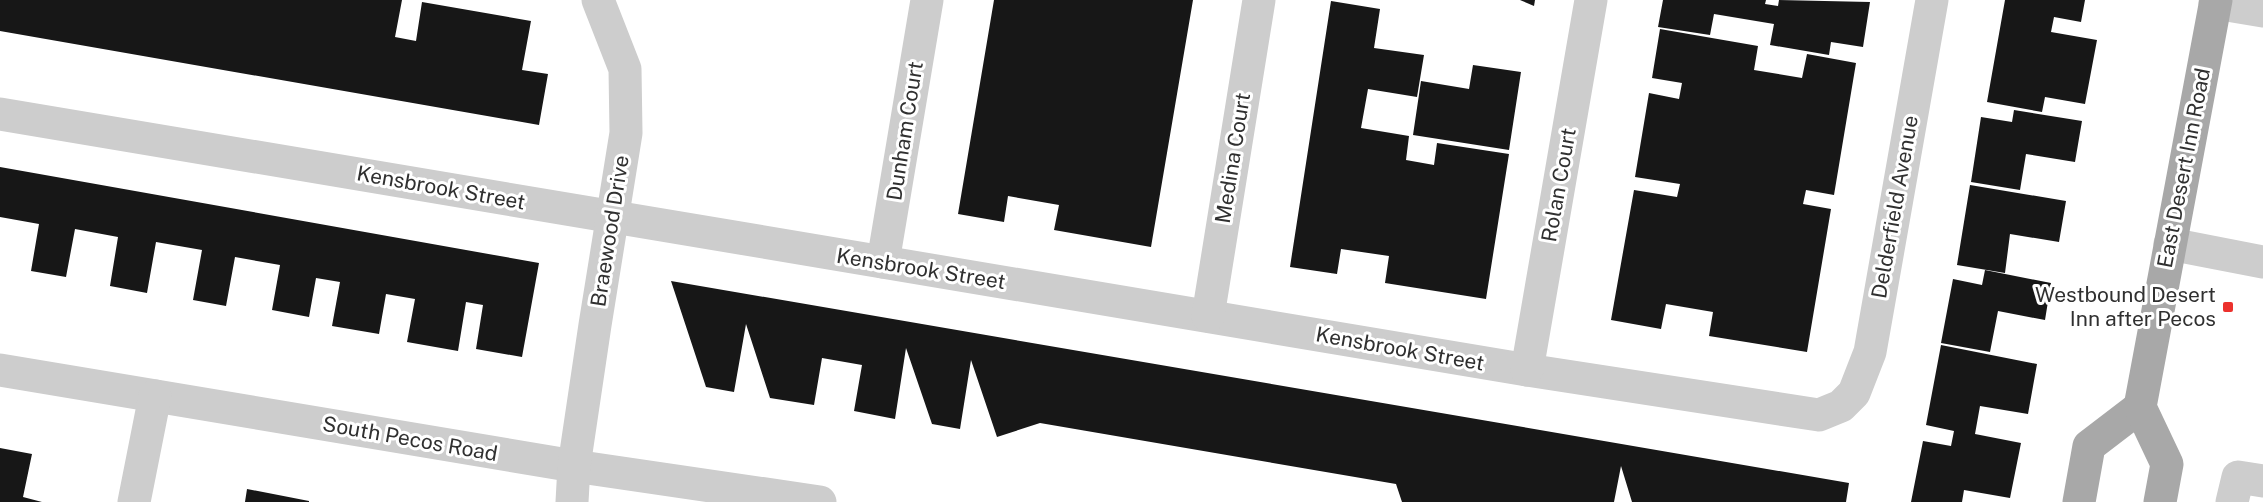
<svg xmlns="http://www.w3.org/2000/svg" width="2263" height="502" viewBox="0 0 2263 502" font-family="'Public Sans',sans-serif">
<rect width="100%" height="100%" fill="#fff"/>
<g fill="#171717">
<polygon points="0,0 402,0 395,37 416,41 422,2 531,21 522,70 548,74 539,125 0,31"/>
<polygon points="994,0 1193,0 1151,247 1054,230 1059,205 1008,196 1004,222 958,214"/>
<polygon points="1520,0 1535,0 1534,6"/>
<polygon points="1663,0 1766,0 1765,4 1778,6 1779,0 1870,2 1863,47 1831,42 1829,55 1770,45 1774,24 1714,14 1710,35 1658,27"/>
<polygon points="2005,0 2085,0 2081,22 2054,17 2051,32 2097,40 2085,104 2045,97 2042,112 1987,102"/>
<polygon points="1331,1 1380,9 1374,48 1424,55 1417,97 1368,89 1361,128 1409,136 1406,160 1434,165 1437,143 1509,154 1486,299 1385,283 1389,256 1341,249 1337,274 1290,267"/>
<polygon points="1660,29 1758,46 1754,70 1802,78 1807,54 1856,63 1834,195 1806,190 1803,204 1831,209 1807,352 1709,336 1713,312 1666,304 1661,329 1611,320 1634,190 1677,197 1680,184 1635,177 1649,93 1679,99 1682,83 1652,78"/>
<polygon points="1473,65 1521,72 1509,150 1413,135 1421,81 1469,89"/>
<polygon points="2014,110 2082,121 2075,162 2026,154 2020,190 1971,182 1981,117 2012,122"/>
<polygon points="0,167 539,263 522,357 476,349 483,305 466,302 458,351 407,342 415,299 386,294 379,334 332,326 340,282 316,278 309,317 272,310 280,265 235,257 226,306 193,300 202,250 156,242 147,293 110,286 118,237 75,229 66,277 31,271 39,224 0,217"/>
<polygon points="1970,185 2066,201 2059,242 2010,234 2005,273 1957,265"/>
<polygon points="1985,270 2051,283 2045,320 1998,311 1990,352 1941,343 1953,279 1982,285"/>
<polygon points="671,281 1849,483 1846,502 1632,502 1621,466 1614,502 1402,502 1396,484 1040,423 997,437 971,360 960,429 932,424 906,348 895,419 854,411 862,365 822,358 814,405 770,398 746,324 734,392 706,387"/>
<polygon points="1941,345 2037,364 2028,414 1980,406 1975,434 2021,443 2010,498 1964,490 1962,502 1911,502 1923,441 1951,446 1954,431 1926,425"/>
<polygon points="0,448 32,454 23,497 42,502 0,502"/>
<polygon points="247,489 309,501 309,502 245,502"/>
</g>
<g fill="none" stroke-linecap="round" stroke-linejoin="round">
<g stroke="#cdcdcd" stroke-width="33">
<polyline points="2215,3 2263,11"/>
<polyline points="0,114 1527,370 1819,415 1841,406 1854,393 1870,352 1932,0"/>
<polyline points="2170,244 2263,262"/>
<polyline points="883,262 927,0"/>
<polyline points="1208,316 1259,0"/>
<polyline points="0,370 574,466 820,502"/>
<polyline points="1527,370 1591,0"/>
<polyline points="134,502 155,396"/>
<polyline points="572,502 574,466 595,325 626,133 625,69 598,0"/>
<polyline points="2232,502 2238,477 2263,481"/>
</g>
<g stroke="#a8a8a8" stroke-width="33">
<polyline points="2079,502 2089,446 2140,407"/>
<polyline points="2160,502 2167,464 2140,407 2216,0"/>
</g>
</g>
<rect fill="#ec312d" stroke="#fff" stroke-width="2" x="2222" y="301" width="12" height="12" rx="3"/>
<g text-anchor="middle" stroke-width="6" stroke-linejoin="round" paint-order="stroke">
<g font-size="21" fill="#303030" stroke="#fff">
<text transform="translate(905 131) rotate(-81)" y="7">Dunham Court</text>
<text transform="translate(1233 158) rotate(-81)" y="7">Medina Court</text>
<text transform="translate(2184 168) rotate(-79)" y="7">East Desert Inn Road</text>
<text transform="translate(1559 185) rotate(-80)" y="7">Rolan Court</text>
<text transform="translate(441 188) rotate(10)" y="7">Kensbrook Street</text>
<text transform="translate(1895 207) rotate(-80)" y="7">Delderfield Avenue</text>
<text transform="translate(610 231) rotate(-81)" y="7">Braewood Drive</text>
<text transform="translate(921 269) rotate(9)" y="7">Kensbrook Street</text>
<text transform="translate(1400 349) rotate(10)" y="7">Kensbrook Street</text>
<text transform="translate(410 439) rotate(10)" y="7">South Pecos Road</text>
</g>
<g font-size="21" fill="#303030" stroke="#fff" text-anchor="end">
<text x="2216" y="302">Westbound Desert<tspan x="2216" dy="24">Inn after Pecos</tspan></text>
</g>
</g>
</svg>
